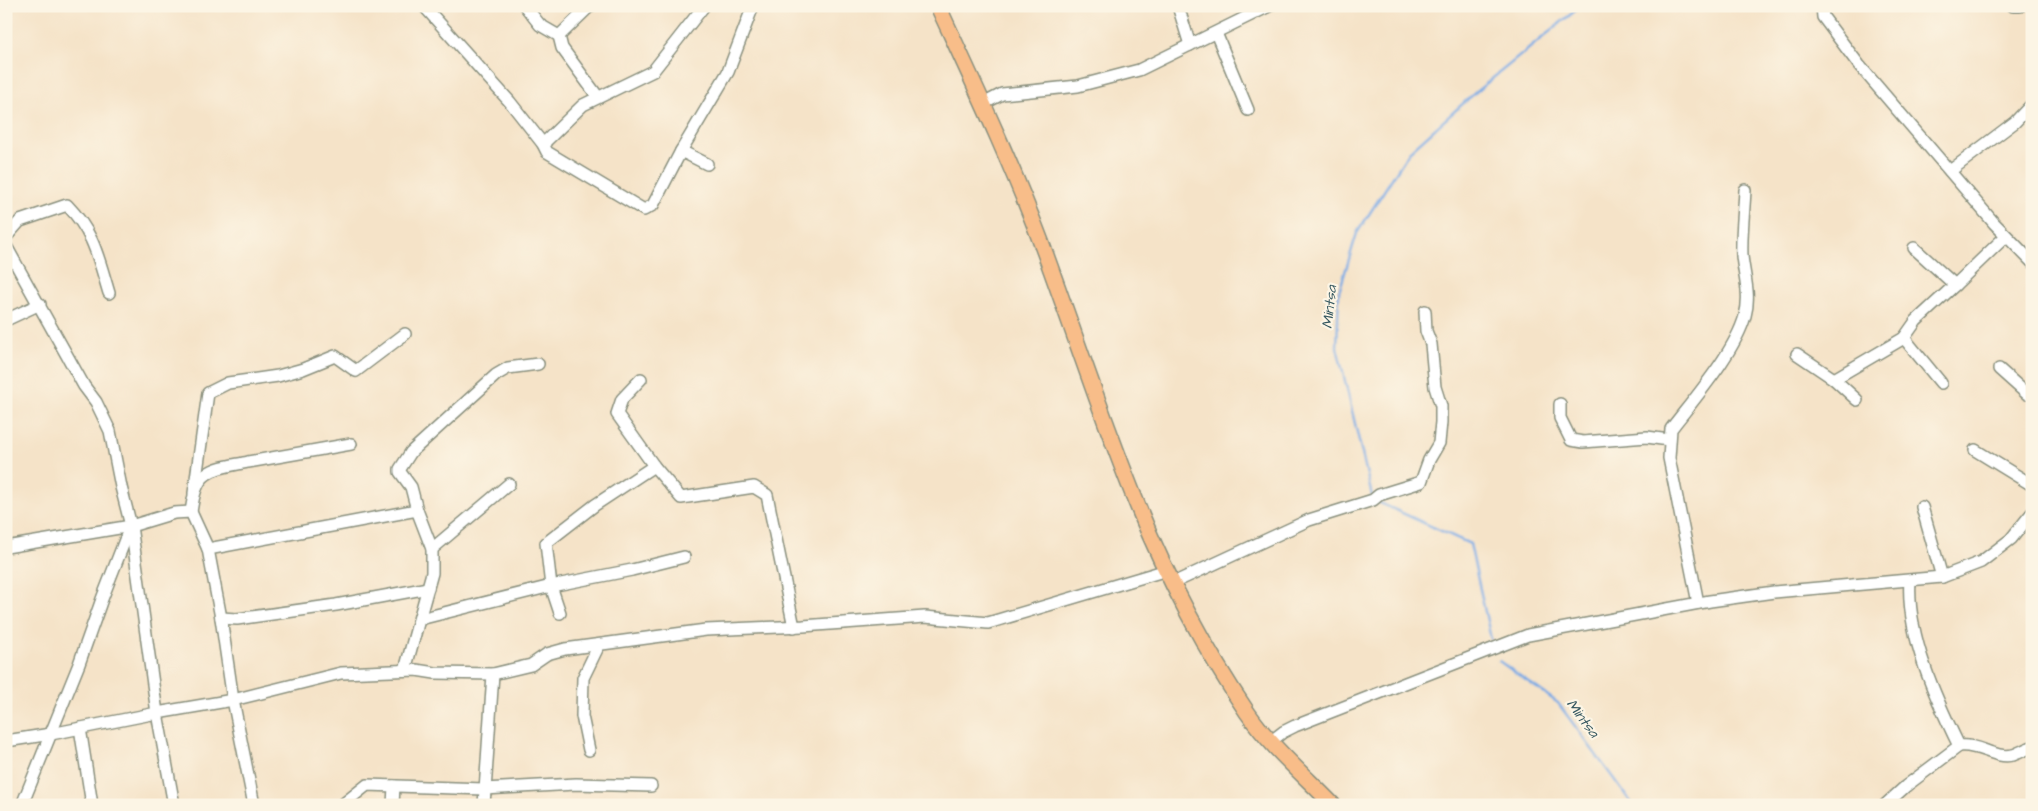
<svg xmlns="http://www.w3.org/2000/svg" width="2038" height="811" viewBox="0 0 2038 811" font-family="'Architects Daughter',sans-serif">
<rect width="100%" height="100%" fill="#fcf5e5"/>
<filter id="ink" filterUnits="userSpaceOnUse"><feTurbulence type="fractalNoise" baseFrequency=".02" numOctaves="2"/><feDisplacementMap in="SourceGraphic" scale="10" xChannelSelector="R" yChannelSelector="G"/><feConvolveMatrix kernelMatrix="1 2 1 2 8 2 1 2 1" color-interpolation-filters="sRGB"/></filter>
<filter id="wash" filterUnits="userSpaceOnUse"><feTurbulence type="fractalNoise" baseFrequency=".0096" numOctaves="4" result="noise"/><feDisplacementMap in="SourceGraphic" scale="20" xChannelSelector="R" yChannelSelector="G"/><feGaussianBlur stdDeviation="1.12" result="paint"/><feColorMatrix in="noise" values="0 0 0 0 0 0 0 0 0 0 0 0 0 0 0 0 0 1.4 0 .05"/><feComposite in="paint" operator="in"/></filter>
<g filter="url(#wash)">
<rect width="100%" height="100%" fill="#f5e3c8"/>
<g fill="none" stroke-linecap="round" stroke-linejoin="round">
<g stroke="#7aaae5" stroke-width="2.5">
<polyline points="1372,496 1337,347 1339,292 1357,233 1409,152 1477,91 1581,6"/>
<polyline points="1378,502 1470,544 1491,639"/>
<polyline points="1499,661 1558,703 1633,805"/>
</g>
</g>
</g>
<g filter="url(#ink)">
<g fill="none" stroke-linecap="round" stroke-linejoin="round">
<defs>
<g id="minor">
<polyline points="424,6 510,102 543,144 547,152 644,210 653,205 681,151"/>
<polyline points="525,6 540,25 559,36"/>
<polyline points="590,6 559,36 562,48 598,97"/>
<polyline points="1178,6 1190,45"/>
<polyline points="1822,6 1823,17 1859,65 1994,223 2032,262"/>
<polyline points="2013,6 2020,6"/>
<polyline points="1216,33 1248,110"/>
<polyline points="983,104 1002,94 1078,86 1139,70 1269,6"/>
<polyline points="543,144 583,105 653,71 704,6"/>
<polyline points="707,164 681,151 728,72 753,6"/>
<polyline points="1950,171 2015,122 2032,104"/>
<path d="M 6,237 L 20,221 L 67,205 C 94,233 98,257 109,293"/>
<polyline points="6,246 84,386 96,402 110,431 121,487 131,526 157,713 174,805"/>
<polyline points="1955,285 2006,236"/>
<polyline points="6,320 40,304"/>
<polyline points="1904,338 1941,383"/>
<polyline points="1797,354 1834,379 1857,400"/>
<polyline points="1999,369 2027,394 2032,395"/>
<polyline points="641,379 622,399 617,414 654,466 681,498 754,487 767,495 794,627"/>
<polyline points="1834,379 1904,338 1916,321 1955,285 1914,248"/>
<polyline points="1560,404 1560,418 1571,440 1583,442 1647,437 1669,440"/>
<polyline points="1975,450 2032,485"/>
<polyline points="194,493 208,393 228,383 278,376 303,369 335,356 356,371 405,334"/>
<polyline points="1922,507 1942,577"/>
<polyline points="417,510 411,487 400,472 400,469 411,452 496,375 508,368 538,364"/>
<path d="M 191,512 C 193,499 195,482 207,474 C 217,466 235,465 248,462 C 282,456 316,450 351,444"/>
<polyline points="6,547 131,526 174,513 191,512 208,549 221,618 233,700 254,805"/>
<polyline points="208,549 417,510 432,549 432,573 405,670"/>
<polyline points="432,549 509,484"/>
<polyline points="1173,583 1309,520 1373,500 1379,495 1421,482 1429,460 1439,443 1441,422 1441,406 1435,387 1431,344 1426,331 1425,311"/>
<path d="M 1698,603 L 1669,458 L 1671,429 C 1694,399 1735,352 1745,316 C 1751,295 1744,276 1742,256 C 1741,234 1744,212 1745,190"/>
<polyline points="560,613 551,586 546,543 595,505 654,466"/>
<polyline points="221,618 237,619 336,605 428,588"/>
<polyline points="420,619 551,586 632,570 684,557"/>
<polyline points="80,728 92,805"/>
<polyline points="6,741 51,734 157,713 233,700 341,673 416,670 435,673 493,674 531,665 547,654 565,649 706,630 803,626 925,617 988,623 1167,570"/>
<polyline points="1270,742 1283,732 1295,726 1528,635 1710,601 1774,592 1942,577 1981,562 2011,539 2032,513"/>
<path d="M 1959,746 C 1978,743 1994,759 2013,755 C 2019,753 2026,749 2032,747"/>
<polyline points="589,750 582,716 583,678 599,645"/>
<polyline points="22,805 79,664 102,599 130,527"/>
<polyline points="342,805 367,785 484,789 576,784 651,786"/>
<polyline points="393,805 394,786"/>
<polyline points="484,805 493,674"/>
<path d="M 1885,805 L 1906,786 L 1959,746 C 1936,699 1906,634 1910,580"/>
</g>
<path id="major" d="M 938,6 C 974,84 1011,162 1041,242 C 1074,331 1103,422 1139,509 C 1166,576 1207,653 1247,712 C 1271,747 1304,775 1333,805"/>
</defs>
<use href="#minor" stroke="#8a907e" stroke-width="14"/>
<use href="#major" stroke="#8a907e" stroke-width="18"/>
<use href="#minor" stroke="#fff" stroke-width="11"/>
<use href="#major" stroke="#f8bd89" stroke-width="15"/>
</g>
</g>
<g text-anchor="middle" stroke-width="4.5" stroke-linejoin="round" paint-order="stroke">
<g font-size="15" font-style="italic" fill="#365860" stroke="#fcf5e5">
<text transform="translate(1329 307) rotate(-84)" y="5">Mintsa</text>
<text transform="translate(1583 718) rotate(53)" y="5">Mintsa</text>
</g>
</g>
<rect width="2038" height="811" fill="none" stroke="#fcf5e5" stroke-width="25"/>
</svg>
